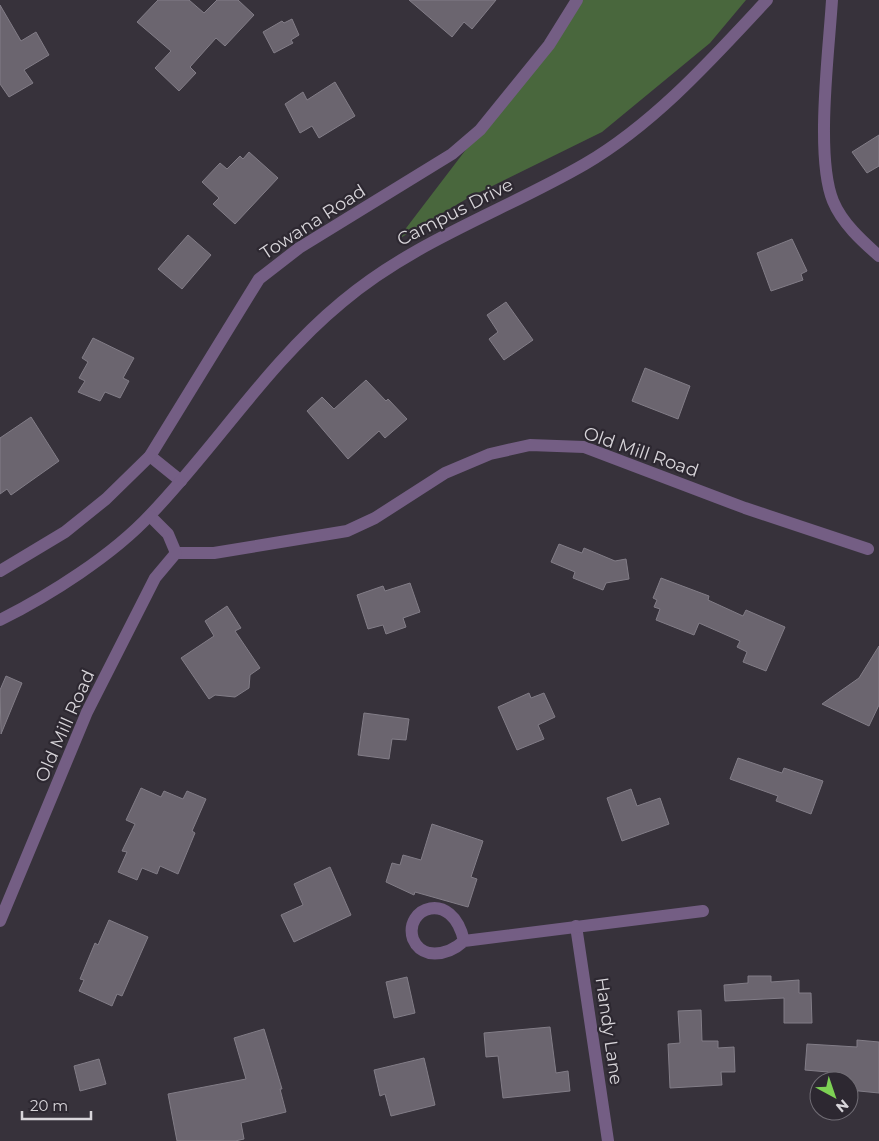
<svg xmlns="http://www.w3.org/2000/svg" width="879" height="1141" viewBox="0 0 879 1141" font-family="Montserrat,sans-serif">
<rect width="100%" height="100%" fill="#37323b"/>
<polygon fill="#49673d" points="580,0 746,0 710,43 602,132 468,198 397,240"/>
<g fill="#6b656f" stroke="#827d87">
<polygon points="158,0 189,0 204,13 217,0 238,0 254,15 225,46 216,38 190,67 196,73 179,91 155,68 171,51 137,22"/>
<polygon points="409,0 496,0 472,29 464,22 452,37"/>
<polygon points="0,5 21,41 36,32 49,55 24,70 33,83 9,97 0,84"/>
<polygon points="292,19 299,35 291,40 293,43 274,53 263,32 282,21 284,23"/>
<polygon points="335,82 355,116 319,138 312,126 300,133 285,104 303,92 307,100"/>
<polygon points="879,135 879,166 867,173 852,152"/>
<polygon points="249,152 278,178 235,224 213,204 219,198 202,182 220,163 227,169 240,156 243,159"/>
<polygon points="188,235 211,255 182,289 158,269"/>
<polygon points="792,239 807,271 801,274 803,280 771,291 757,253"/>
<polygon points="506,302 533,340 504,360 489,339 498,332 487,315"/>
<polygon points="93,338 134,358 123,378 129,381 120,398 105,392 100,401 78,392 85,381 79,378 88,362 82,358"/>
<polygon points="645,368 690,386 678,419 632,401"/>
<polygon points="366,380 386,401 388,399 407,419 385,438 379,431 348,459 307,411 322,397 334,409"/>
<polygon points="31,417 59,461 11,495 7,489 0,494 0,438"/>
<polygon points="559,544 582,553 584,548 615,561 626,559 629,579 606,583 603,590 573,578 575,572 551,562"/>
<polygon points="661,578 709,596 708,600 743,616 746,610 785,627 766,671 743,662 747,652 737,647 740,641 699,623 694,635 656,620 660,609 654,607 657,600 653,598"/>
<polygon points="410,583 420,612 403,618 406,627 386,634 383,625 368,629 357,595 383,586 385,591"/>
<polygon points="227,606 241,628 235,631 260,668 250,675 249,688 235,697 215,695 209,699 181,658 214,636 205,621"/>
<polygon points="879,646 879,705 869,726 822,704 859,678"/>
<polygon points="6,676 22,683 1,734 0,690"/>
<polygon points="529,693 531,698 544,693 555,717 538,725 544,739 517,750 498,707"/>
<polygon points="364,713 409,719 406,740 392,739 389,759 358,755"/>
<polygon points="738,758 782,773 784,768 823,781 811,814 776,801 778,796 730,779"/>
<polygon points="141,788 161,797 164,791 183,799 187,791 206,799 192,831 195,833 178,874 160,866 157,874 142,868 137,880 118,872 127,852 122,851 135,824 126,820"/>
<polygon points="631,789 637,806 660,798 669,824 622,841 607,798"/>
<polygon points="432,824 483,841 471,877 477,879 468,907 415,892 414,895 386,882 392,863 400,865 403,855 421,860"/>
<polygon points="330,867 351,915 294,942 281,915 303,905 294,884"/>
<polygon points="109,920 148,937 122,996 117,994 112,1006 79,991 84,980 80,979 95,943 98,945"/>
<polygon points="748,976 771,976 771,982 799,980 799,993 811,993 812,1023 784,1023 784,998 725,1001 724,985 748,983"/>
<polygon points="407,977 415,1013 394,1018 386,982"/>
<polygon points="701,1010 702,1041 718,1041 718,1048 734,1047 735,1072 721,1072 722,1085 670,1088 668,1044 680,1043 678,1011"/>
<polygon points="550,1027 556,1073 568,1071 570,1091 503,1098 498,1056 486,1057 484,1033"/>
<polygon points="264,1029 282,1089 280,1089 286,1112 241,1123 244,1139 235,1141 177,1141 168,1094 246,1079 234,1038"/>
<polygon points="857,1040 879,1042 879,1093 849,1090 849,1081 827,1081 828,1072 805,1070 807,1044 857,1047"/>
<polygon points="424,1058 435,1105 391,1116 385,1094 380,1096 374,1070"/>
<polygon points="99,1059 106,1084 80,1091 74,1066"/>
</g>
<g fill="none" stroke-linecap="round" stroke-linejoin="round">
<g stroke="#745e84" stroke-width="12">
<path d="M 832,0 C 829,50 815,157 833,201 C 842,223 862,241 879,256"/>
<polyline points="150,456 181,481"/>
<polyline points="176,553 214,553 347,531 375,518 445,473 490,454 530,445 584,447 745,508 868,549"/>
<polyline points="0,571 65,532 106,499 150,456 259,279 299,248 452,154 480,130 549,45 577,0"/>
<path d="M 0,620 C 50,595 113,555 151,514 C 217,445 268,363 342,302 C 414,241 504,211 585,164 C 655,123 712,59 767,0"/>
<polyline points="0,921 87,712 155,578 176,553 168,534 150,516"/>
<polyline points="576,926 608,1141"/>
<path d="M 464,941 C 454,950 443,955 429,953 C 421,951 416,946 413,939 C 403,908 452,888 464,941 L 703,911"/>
</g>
</g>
<g text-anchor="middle" stroke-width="4.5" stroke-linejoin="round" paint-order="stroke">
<g font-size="18" fill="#d8d5da" stroke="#2d2831">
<text transform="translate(455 212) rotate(-27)" y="6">Campus Drive</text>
<text transform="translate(313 222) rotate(-33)" y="6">Towana Road</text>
<text transform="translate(641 452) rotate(19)" y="6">Old Mill Road</text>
<text transform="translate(65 726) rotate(-66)" y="6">Old Mill Road</text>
<text transform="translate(609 1031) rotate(82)" y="6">Handy Lane</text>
</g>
</g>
<g transform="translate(834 1096) rotate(140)"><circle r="24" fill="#2d2831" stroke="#716d75"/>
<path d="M0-4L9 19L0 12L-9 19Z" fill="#7dd154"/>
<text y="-8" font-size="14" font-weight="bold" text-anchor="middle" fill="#d8d5da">N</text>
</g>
<path d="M22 1111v8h69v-8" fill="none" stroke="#d8d5da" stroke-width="2.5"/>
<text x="30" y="1111" font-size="15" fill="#d8d5da" stroke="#2d2831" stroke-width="4" paint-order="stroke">20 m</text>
</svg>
